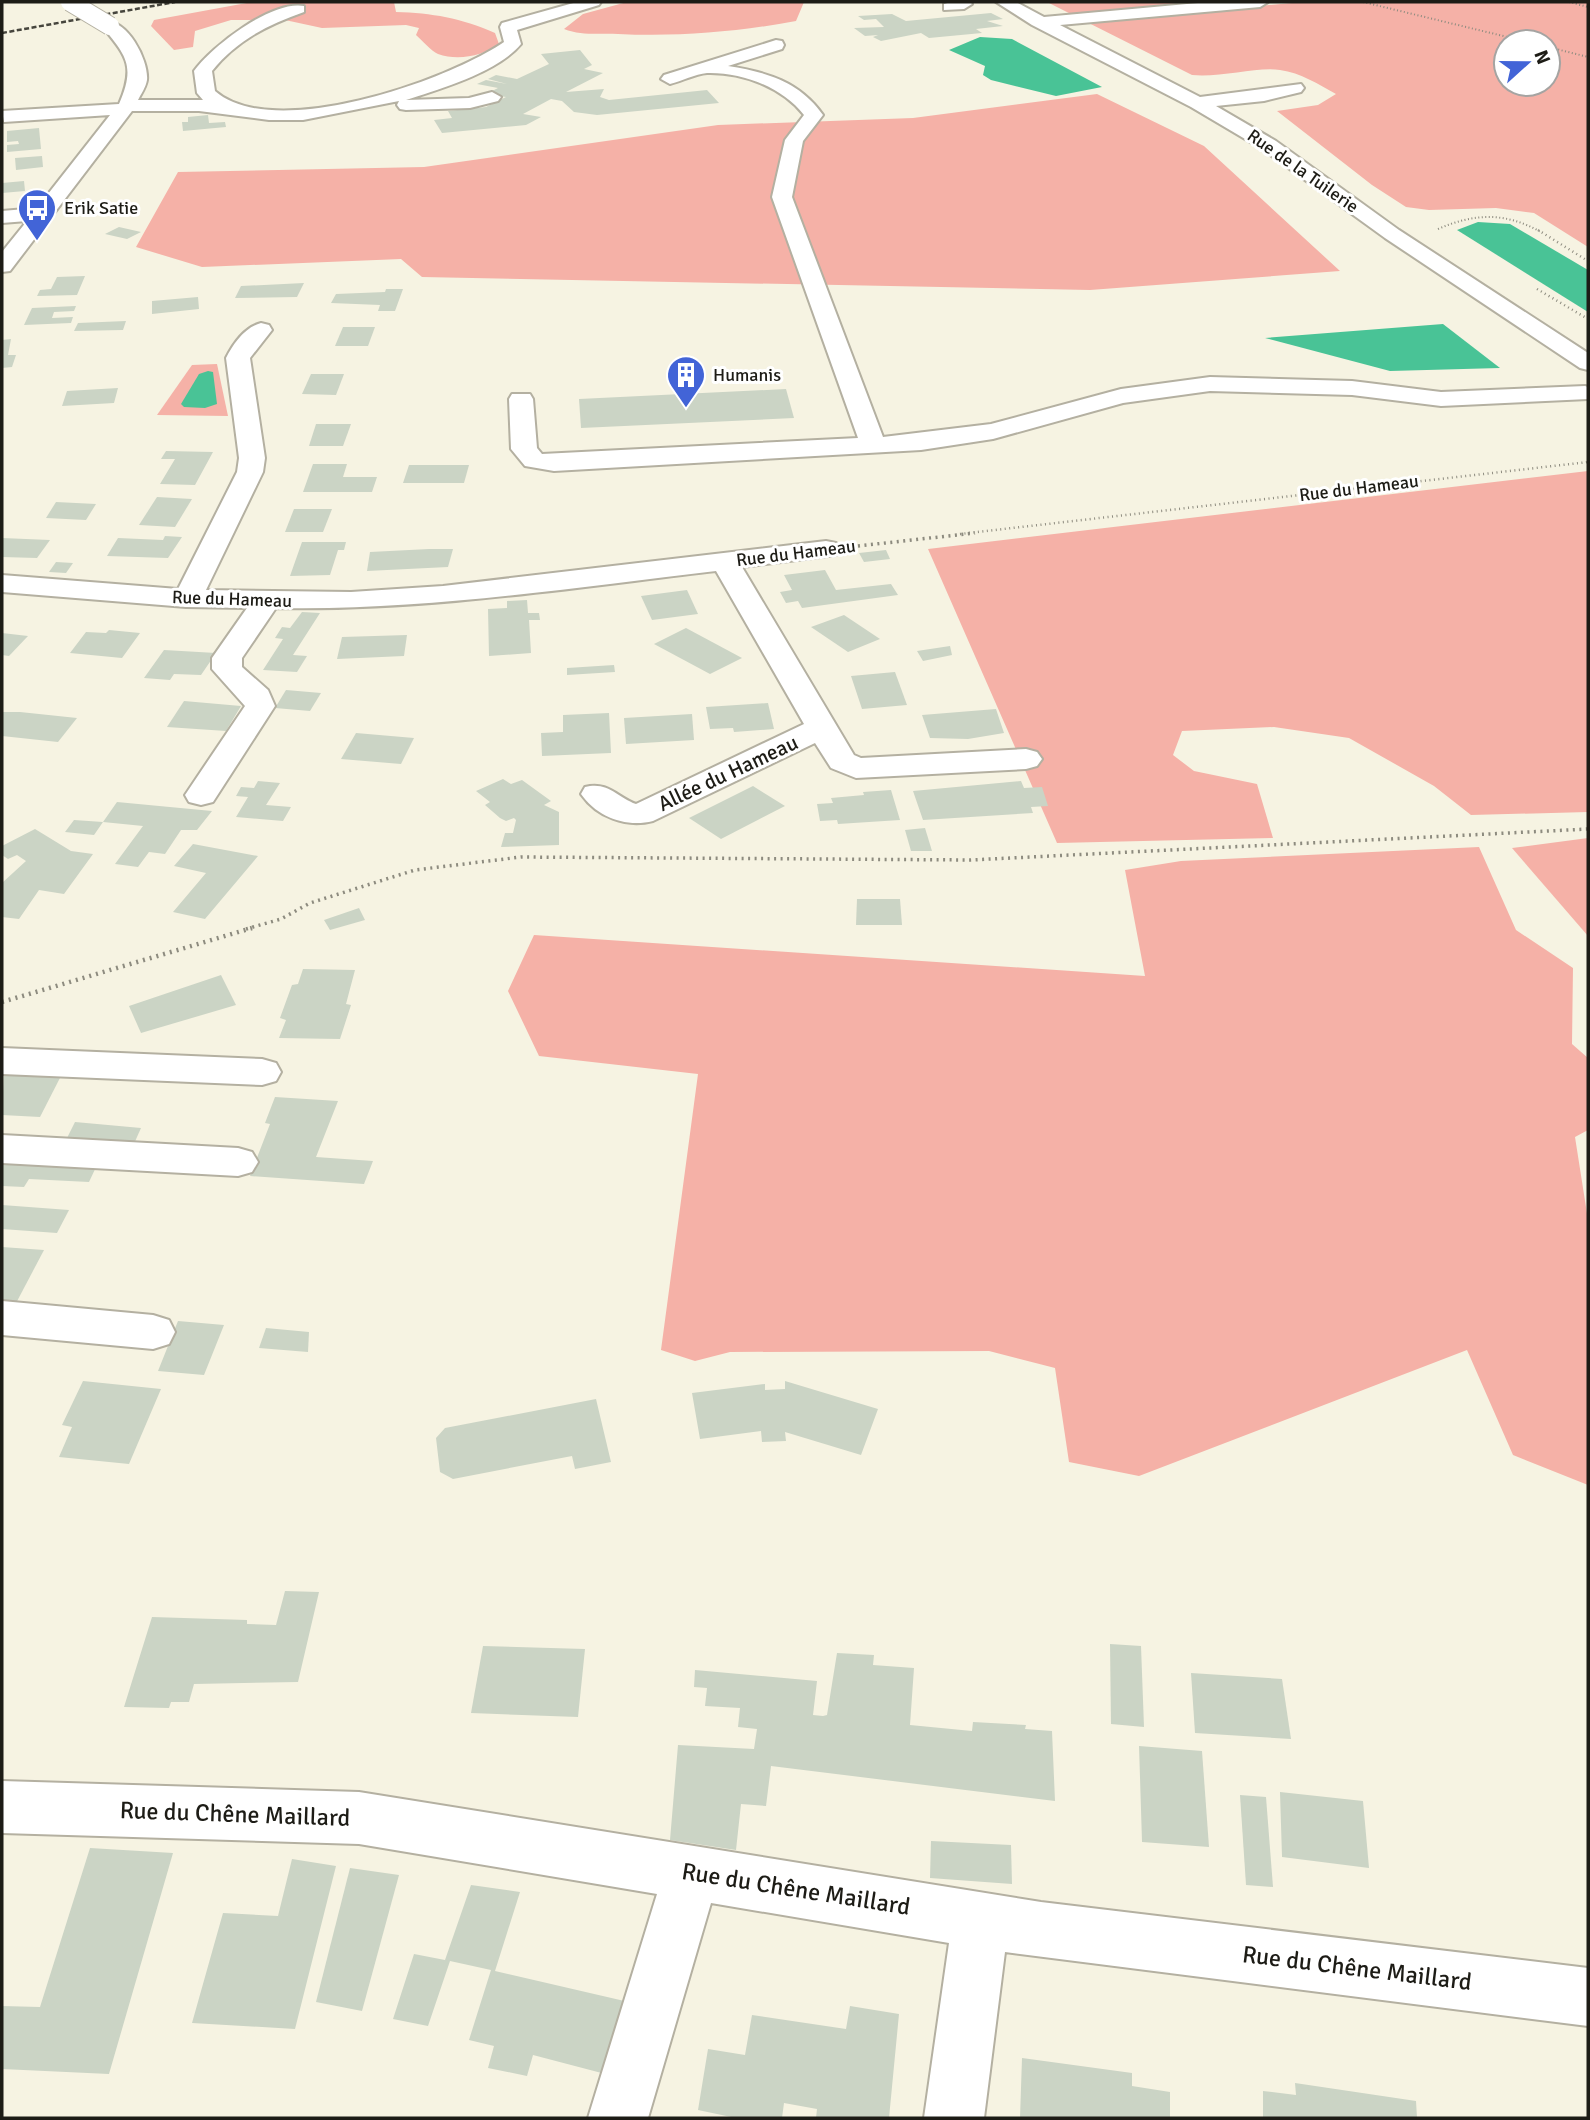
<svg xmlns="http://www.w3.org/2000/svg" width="1590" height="2120" viewBox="0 0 1590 2120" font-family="Signika,sans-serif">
<rect width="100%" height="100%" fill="#f6f3e2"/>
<g fill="#f5b1a7" fill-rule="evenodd">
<path d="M 252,2 L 394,2 L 396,12 C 432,13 461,18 495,33 L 499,44 C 483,56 458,61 438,54 C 431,51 422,40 416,35 L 419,28 L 406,25 L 322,28 L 285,20 L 231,20 L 195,31 L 193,47 L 174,50 L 151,26 L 154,20 Z"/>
<path d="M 627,2 L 804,2 L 796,21 C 737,32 677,37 618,34 C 599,33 582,36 564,29 L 583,14 Z"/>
<path d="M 1220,2 L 1236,8 L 1303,2 L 1588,2 L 1588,247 L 1534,213 L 1496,208 L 1429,210 L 1406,207 L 1372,185 L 1277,111 L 1318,105 L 1336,94 C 1318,84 1301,73 1280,70 C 1259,66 1220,78 1192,75 L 1049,3 ZM 1506,42 L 1548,42 L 1548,84 L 1506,84 Z"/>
<polygon points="1097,94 1204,146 1340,271 1090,290 422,277 401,259 202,267 136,247 178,172 424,167 718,125 913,118"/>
<polygon points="217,364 228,416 157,415 192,365"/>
<polygon points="1588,471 1588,812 1471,815 1434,786 1349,738 1274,727 1182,731 1173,755 1194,771 1257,784 1273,838 1057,843 928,549"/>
<polygon points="1588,838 1588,936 1512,848"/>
<polygon points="1479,847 1516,930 1573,968 1572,1044 1588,1058 1588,1130 1575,1137 1588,1220 1588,1485 1513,1455 1467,1350 1139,1476 1069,1462 1055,1368 989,1351 730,1352 695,1361 661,1350 698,1074 539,1056 508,991 534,935 1145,976 1125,870 1181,861"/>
</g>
<g fill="#49c396">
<polygon points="980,37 1012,39 1102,87 1056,96 991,80 983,75 985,66 949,50"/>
<polygon points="1478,222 1510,224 1588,270 1588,312 1457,230"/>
<polygon points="1443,324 1500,368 1390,371 1265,338"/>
<polygon points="208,371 213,372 217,404 205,408 184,407 181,404 199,374"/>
</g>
<g fill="#cbd4c5">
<polygon points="991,13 1003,19 987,21 1003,26 976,29 982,33 929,38 921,33 881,41 873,37 878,35 865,36 854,28 884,27 876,19 864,20 858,16 892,14 906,21"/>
<polygon points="580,50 592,65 584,69 603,73 566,92 604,89 600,97 609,100 707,90 719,103 597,115 574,112 562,101 551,99 523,114 541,117 526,125 442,133 434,120 452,118 448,111 486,107 506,97 486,94 498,88 477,84 486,80 507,84 488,79 496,75 517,79 549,64 541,54"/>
<polygon points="208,115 209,123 225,122 226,127 183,131 182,122 188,122 188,117"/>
<polygon points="39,128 41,149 7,152 7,145 19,144 18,141 7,142 7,131"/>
<polygon points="42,156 43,167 16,170 15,158"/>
<polygon points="24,181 25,191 2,193 2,183"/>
<polygon points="119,227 141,232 127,239 105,234"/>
<polygon points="85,276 77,295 37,296 40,290 51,289 57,277"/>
<polygon points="304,283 297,297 235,298 241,286"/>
<polygon points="386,289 403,289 395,311 378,311 380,305 331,303 336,294 385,292"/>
<polygon points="198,297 199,309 152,314 152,301"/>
<polygon points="76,306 74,311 54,312 52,318 73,317 71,323 24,325 32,308"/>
<polygon points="126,321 123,330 74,331 78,323"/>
<polygon points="343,327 375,327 368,346 335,346"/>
<polygon points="11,339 8,355 16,355 12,367 2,368 2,340"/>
<polygon points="311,374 344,374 336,395 302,394"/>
<polygon points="118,388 114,403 62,406 67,391"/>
<polygon points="786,389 794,418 581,428 579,399"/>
<polygon points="316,424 351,424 343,446 309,446"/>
<polygon points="166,451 213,452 195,485 160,484 175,459 161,459"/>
<polygon points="313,464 347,464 343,477 377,477 372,492 303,492"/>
<polygon points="409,465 469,465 464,483 403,483"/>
<polygon points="157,497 192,499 175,527 139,525"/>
<polygon points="56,502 96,504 86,520 46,518"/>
<polygon points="294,509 332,509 323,532 285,532"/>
<polygon points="165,536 182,537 168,558 107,556 118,538 163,540"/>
<polygon points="2,538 50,540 37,558 2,557"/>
<polygon points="302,542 346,542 344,550 338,550 330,575 290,576"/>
<polygon points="429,549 453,549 448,567 367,571 370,552"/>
<polygon points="886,550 890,559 864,562 859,553"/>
<polygon points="56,562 73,563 66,573 49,572"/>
<polygon points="825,570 836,590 891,584 898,595 802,608 798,601 786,603 780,592 792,590 784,575"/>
<polygon points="687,590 698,614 652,620 641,596"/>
<polygon points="527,600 528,613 539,613 540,620 529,620 531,653 489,656 488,609 507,608 507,601"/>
<polygon points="302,612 320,613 293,655 307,656 297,672 263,670 283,639 275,638 282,627 290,628"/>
<polygon points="844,615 880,639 848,652 811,627"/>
<polygon points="686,628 742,658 710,674 654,644"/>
<polygon points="109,630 140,633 122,658 70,653 86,632 106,633"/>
<polygon points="2,633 28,636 9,656 2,655"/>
<polygon points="407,635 404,656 337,659 342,637"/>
<polygon points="950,646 952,655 923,661 917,651"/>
<polygon points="164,650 216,653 201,675 174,674 170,680 144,678"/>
<polygon points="614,665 615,672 567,675 567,668"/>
<polygon points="895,672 907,705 862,709 851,676"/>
<polygon points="286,690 321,693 310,711 275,708"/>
<polygon points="184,701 241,706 226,731 167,727"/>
<polygon points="768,703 774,729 734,732 733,728 710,729 706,707"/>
<polygon points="996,709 1004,733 968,739 930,738 922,715"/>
<polygon points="2,712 20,712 77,718 58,742 2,736"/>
<polygon points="609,713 611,753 542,756 541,733 563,732 563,715"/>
<polygon points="692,714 694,740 626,744 624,718"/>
<polygon points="356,733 414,738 401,764 341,759"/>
<polygon points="503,779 511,784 522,780 551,801 544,805 559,812 559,845 501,847 505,833 513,833 516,820 514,818 506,821 500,818 485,805 490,802 476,791"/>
<polygon points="258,781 280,783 266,805 291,807 283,821 236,817 248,797 236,796 241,787 254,788"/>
<polygon points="1021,781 1024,788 1042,787 1048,806 1031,807 1033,813 923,820 913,791"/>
<polygon points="753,786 785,806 721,839 689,818"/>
<polygon points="891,790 900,820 838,824 837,820 820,821 817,804 833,803 831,798 864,795 863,792"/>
<polygon points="117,802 212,811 197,830 181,830 165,854 149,852 138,867 115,864 143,826 103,822 94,835 65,832 74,820 103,822"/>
<polygon points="925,828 932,851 911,851 905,830"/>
<polygon points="35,829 71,851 93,854 64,894 39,890 19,919 2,917 2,883 26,861 17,855 8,859 2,855 2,846"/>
<polygon points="193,844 258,856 205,919 173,912 206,873 174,866"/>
<polygon points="857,899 900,899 902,925 856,925"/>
<polygon points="359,908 365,920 330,930 324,920"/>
<polygon points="303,969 355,970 346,1004 351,1005 340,1039 279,1038 286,1020 280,1018 292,985 298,984"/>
<polygon points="221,975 236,1005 141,1033 129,1006"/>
<polygon points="4,1069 63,1072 40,1117 2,1115"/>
<polygon points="275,1097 338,1101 316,1157 373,1161 364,1184 250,1176 270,1124 265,1123"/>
<polygon points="75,1122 141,1128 133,1146 65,1142"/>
<polygon points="2,1159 97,1165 89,1182 29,1179 24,1187 2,1186"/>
<polygon points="2,1205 69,1210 57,1233 2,1229"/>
<polygon points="2,1247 44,1250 14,1307 2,1306"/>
<polygon points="178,1321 224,1325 204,1375 158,1371"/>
<polygon points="266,1328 309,1332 308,1352 259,1348"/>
<polygon points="83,1381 161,1389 129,1464 59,1457 72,1427 62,1425"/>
<polygon points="785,1381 878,1409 861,1455 785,1432 786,1441 762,1442 761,1431 700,1439 692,1393 765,1384 765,1390 785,1389"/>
<polygon points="596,1399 611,1462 575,1469 572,1456 453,1479 440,1472 436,1438 445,1428"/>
<polygon points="285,1591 319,1592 298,1682 194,1684 189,1702 171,1702 169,1708 124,1707 152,1617 247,1620 247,1624 276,1625"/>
<polygon points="1110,1644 1141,1646 1144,1727 1111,1724"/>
<polygon points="483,1646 585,1649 578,1717 471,1713"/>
<polygon points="837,1653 874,1655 873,1665 914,1668 910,1725 972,1731 973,1722 1026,1725 1025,1729 1052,1731 1055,1801 771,1766 766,1806 741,1804 736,1850 670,1840 678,1745 754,1749 757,1729 738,1727 740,1708 705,1706 707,1688 694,1687 695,1670 817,1681 813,1715 823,1716 827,1715"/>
<polygon points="1191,1673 1282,1679 1291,1739 1195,1733"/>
<polygon points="1139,1746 1202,1751 1209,1847 1142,1842"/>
<polygon points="1280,1792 1363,1801 1369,1868 1282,1857"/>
<polygon points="1240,1795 1266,1797 1273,1887 1246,1885"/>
<polygon points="931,1841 1011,1845 1012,1884 930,1878"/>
<polygon points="90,1848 173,1853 109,2074 2,2069 2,2006 40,2007"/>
<polygon points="292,1859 336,1866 295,2029 192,2023 223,1913 278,1916"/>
<polygon points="350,1868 399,1875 362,2011 316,2002"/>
<polygon points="471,1885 520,1892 495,1971 633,2003 613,2076 533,2055 527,2076 488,2068 494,2046 469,2040 491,1970 450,1961 428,2026 393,2019 414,1954 445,1960"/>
<polygon points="850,2006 899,2014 889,2118 816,2118 817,2109 784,2103 782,2118 736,2118 698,2110 708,2049 745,2055 752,2015 846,2029"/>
<polygon points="1022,2058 1132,2073 1132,2086 1170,2092 1170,2118 1020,2118"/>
<polygon points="1295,2083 1416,2101 1417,2118 1263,2118 1263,2091 1296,2095"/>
</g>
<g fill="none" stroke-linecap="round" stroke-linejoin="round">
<defs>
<g id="minor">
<path d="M 577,2 L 601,2 L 599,5 L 517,30 L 521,44 C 498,72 440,89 406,100 L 469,98 L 492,92 L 501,97 L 498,101 L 470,108 L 406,110 L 400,109 L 397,105 L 399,101 L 303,120 L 269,120 L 199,111 L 132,111 L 10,271 L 2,272 L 2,252 L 27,221 L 2,223 L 2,211 L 37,208 L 110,115 L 4,122 L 2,111 L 119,104 C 136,65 126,56 102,26 L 104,22 C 126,17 149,60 147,80 C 146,87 141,94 138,100 L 203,100 L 197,93 L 194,71 C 212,46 272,0 304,6 L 304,12 C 267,25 236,41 212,71 L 215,91 C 273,142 447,81 504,42 L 500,27 L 502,23 Z"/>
<polygon points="951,2 970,2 972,4 964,9 944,10 944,4"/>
<polygon points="996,2 1016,2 1044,17 1209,2 1268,2 1260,7 1060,25 1200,97 1301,84 1304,88 1301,92 1264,101 1216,106 1276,141 1399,230 1588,353 1588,370 1580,368 1385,238 1262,149 1191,107 1032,25"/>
<path d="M 776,40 L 782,41 L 784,45 L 782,49 L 728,66 C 767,72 800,82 823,115 L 803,141 L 792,197 L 883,437 L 991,424 L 1121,389 L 1210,377 L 1352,381 L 1441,392 L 1585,386 L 1588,387 L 1588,399 L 1441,406 L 1352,395 L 1210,391 L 1123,403 L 993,439 L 921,450 L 554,471 L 525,466 L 511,449 L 509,399 L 512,394 L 530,394 L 533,399 L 537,448 L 542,454 L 858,438 L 772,197 L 785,140 L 804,115 C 782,87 742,72 707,73 C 695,74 682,81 670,84 L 661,79 L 664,75 Z"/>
<path d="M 261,323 L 269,325 L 272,330 L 250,358 L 265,458 L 263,472 L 206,590 L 351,592 L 443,586 L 826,541 L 836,543 L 840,549 L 836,555 L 742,567 L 854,755 L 861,758 L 1026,749 L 1037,752 L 1042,759 L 1037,766 L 1026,769 L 856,778 L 831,768 L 815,743 L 653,821 C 626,828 597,817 581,794 L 585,787 C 608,781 617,797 636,804 L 804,724 L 716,571 C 570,588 424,611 276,608 L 242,658 L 242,667 L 268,690 L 275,706 L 213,802 L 201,805 L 189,802 L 185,795 L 245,706 L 212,669 L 212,658 L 247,608 L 186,607 L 2,592 L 2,575 L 178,589 L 237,472 L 239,458 L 226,358 C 233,344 245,327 261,323 Z"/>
<polygon points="2,1048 262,1059 276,1063 281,1072 276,1081 262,1085 2,1074"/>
<polygon points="2,1135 238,1148 252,1152 258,1162 252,1172 238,1176 2,1163"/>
<polygon points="2,1301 153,1315 169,1320 175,1332 169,1344 153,1349 2,1335"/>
<polygon points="2,1781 359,1792 1041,1902 1588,1968 1588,2026 1005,1952 984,2118 924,2118 949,1943 711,1903 648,2118 588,2118 657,1894 359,1844 2,1833"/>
</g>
</defs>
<use href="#minor" stroke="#b4b0a1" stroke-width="4"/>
<g stroke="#8d8b7f" stroke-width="2" stroke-dasharray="1 2.5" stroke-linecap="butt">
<polyline points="1363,2 1528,42"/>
<polyline points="1569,2 1588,7"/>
<polyline points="1548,47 1588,57"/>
<path d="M 1438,229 C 1475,213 1505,212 1541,232"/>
</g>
<g stroke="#8d8b7f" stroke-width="2.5" stroke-dasharray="1 3.5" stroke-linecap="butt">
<polyline points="1538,230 1588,261"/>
<polyline points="1537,289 1588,319"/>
<polyline points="960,534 1588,462"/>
</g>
<g stroke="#8d8b7f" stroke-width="3.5" stroke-dasharray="2 4.5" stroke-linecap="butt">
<polyline points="858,546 975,533"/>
<polyline points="246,929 281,919 310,903 415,870 521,857 971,860 1588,829"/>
</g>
<polyline stroke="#8d8b7f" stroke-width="4.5" stroke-dasharray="2 5" stroke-linecap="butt" points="2,1002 252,928"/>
<use href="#minor" fill="#fff" fill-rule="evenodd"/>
<polyline stroke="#46453d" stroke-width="2.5" stroke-dasharray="5 2.5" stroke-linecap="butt" points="2,33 175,2"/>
<defs>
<polyline id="minor-bridge" points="70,2 110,26"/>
</defs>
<use href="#minor-bridge" stroke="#b4b0a1" stroke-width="20" stroke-linecap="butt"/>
<use href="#minor-bridge" stroke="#fff" stroke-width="18"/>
</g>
<defs>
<symbol id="bus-pin" viewBox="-11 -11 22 30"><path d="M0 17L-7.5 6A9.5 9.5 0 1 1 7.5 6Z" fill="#4264d7" stroke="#fff"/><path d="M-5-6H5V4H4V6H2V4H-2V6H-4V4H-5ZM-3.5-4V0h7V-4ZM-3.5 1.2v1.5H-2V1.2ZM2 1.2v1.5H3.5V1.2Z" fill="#fff"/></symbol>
<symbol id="building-pin" viewBox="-11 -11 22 30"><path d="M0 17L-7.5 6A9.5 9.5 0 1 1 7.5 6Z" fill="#4264d7" stroke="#fff"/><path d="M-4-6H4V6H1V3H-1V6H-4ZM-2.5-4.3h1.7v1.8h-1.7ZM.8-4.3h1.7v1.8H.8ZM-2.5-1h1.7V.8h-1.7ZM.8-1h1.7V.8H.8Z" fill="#fff"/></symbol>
</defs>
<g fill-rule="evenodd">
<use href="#bus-pin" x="15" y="186" width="44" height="60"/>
<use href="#building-pin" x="664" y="353" width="44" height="60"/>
</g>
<g text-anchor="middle" stroke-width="6" stroke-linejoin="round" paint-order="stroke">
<g font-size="18" fill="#1d1c16" stroke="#fff">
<text transform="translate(1303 171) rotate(35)" y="6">Rue de la Tuilerie</text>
<text transform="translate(1359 488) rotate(-7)" y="6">Rue du Hameau</text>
<text transform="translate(796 553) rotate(-7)" y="6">Rue du Hameau</text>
<text transform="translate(232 599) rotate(2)" y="6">Rue du Hameau</text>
</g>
<g font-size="18" fill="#1d1c16" stroke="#fff" text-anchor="start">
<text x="64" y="214">Erik Satie</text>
<text x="713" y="381">Humanis</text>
</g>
<g font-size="21" fill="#1d1c16" stroke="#fff">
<text transform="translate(728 773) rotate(-25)" y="7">Allée du Hameau</text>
</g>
<g font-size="24" fill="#1d1c16" stroke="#fff">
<text transform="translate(235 1814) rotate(2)" y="8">Rue du Chêne Maillard</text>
<text transform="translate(796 1889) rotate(9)" y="8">Rue du Chêne Maillard</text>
<text transform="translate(1357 1968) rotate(7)" y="8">Rue du Chêne Maillard</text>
</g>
</g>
<rect width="1590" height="2120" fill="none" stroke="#1d1c16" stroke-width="7"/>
<g transform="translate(1527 63) rotate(69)"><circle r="33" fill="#ffffff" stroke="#a5a4a2" stroke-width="2"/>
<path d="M0-5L12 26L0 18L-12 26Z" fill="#4264d7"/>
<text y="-10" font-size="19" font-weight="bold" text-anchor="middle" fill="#1d1c16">N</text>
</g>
</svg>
